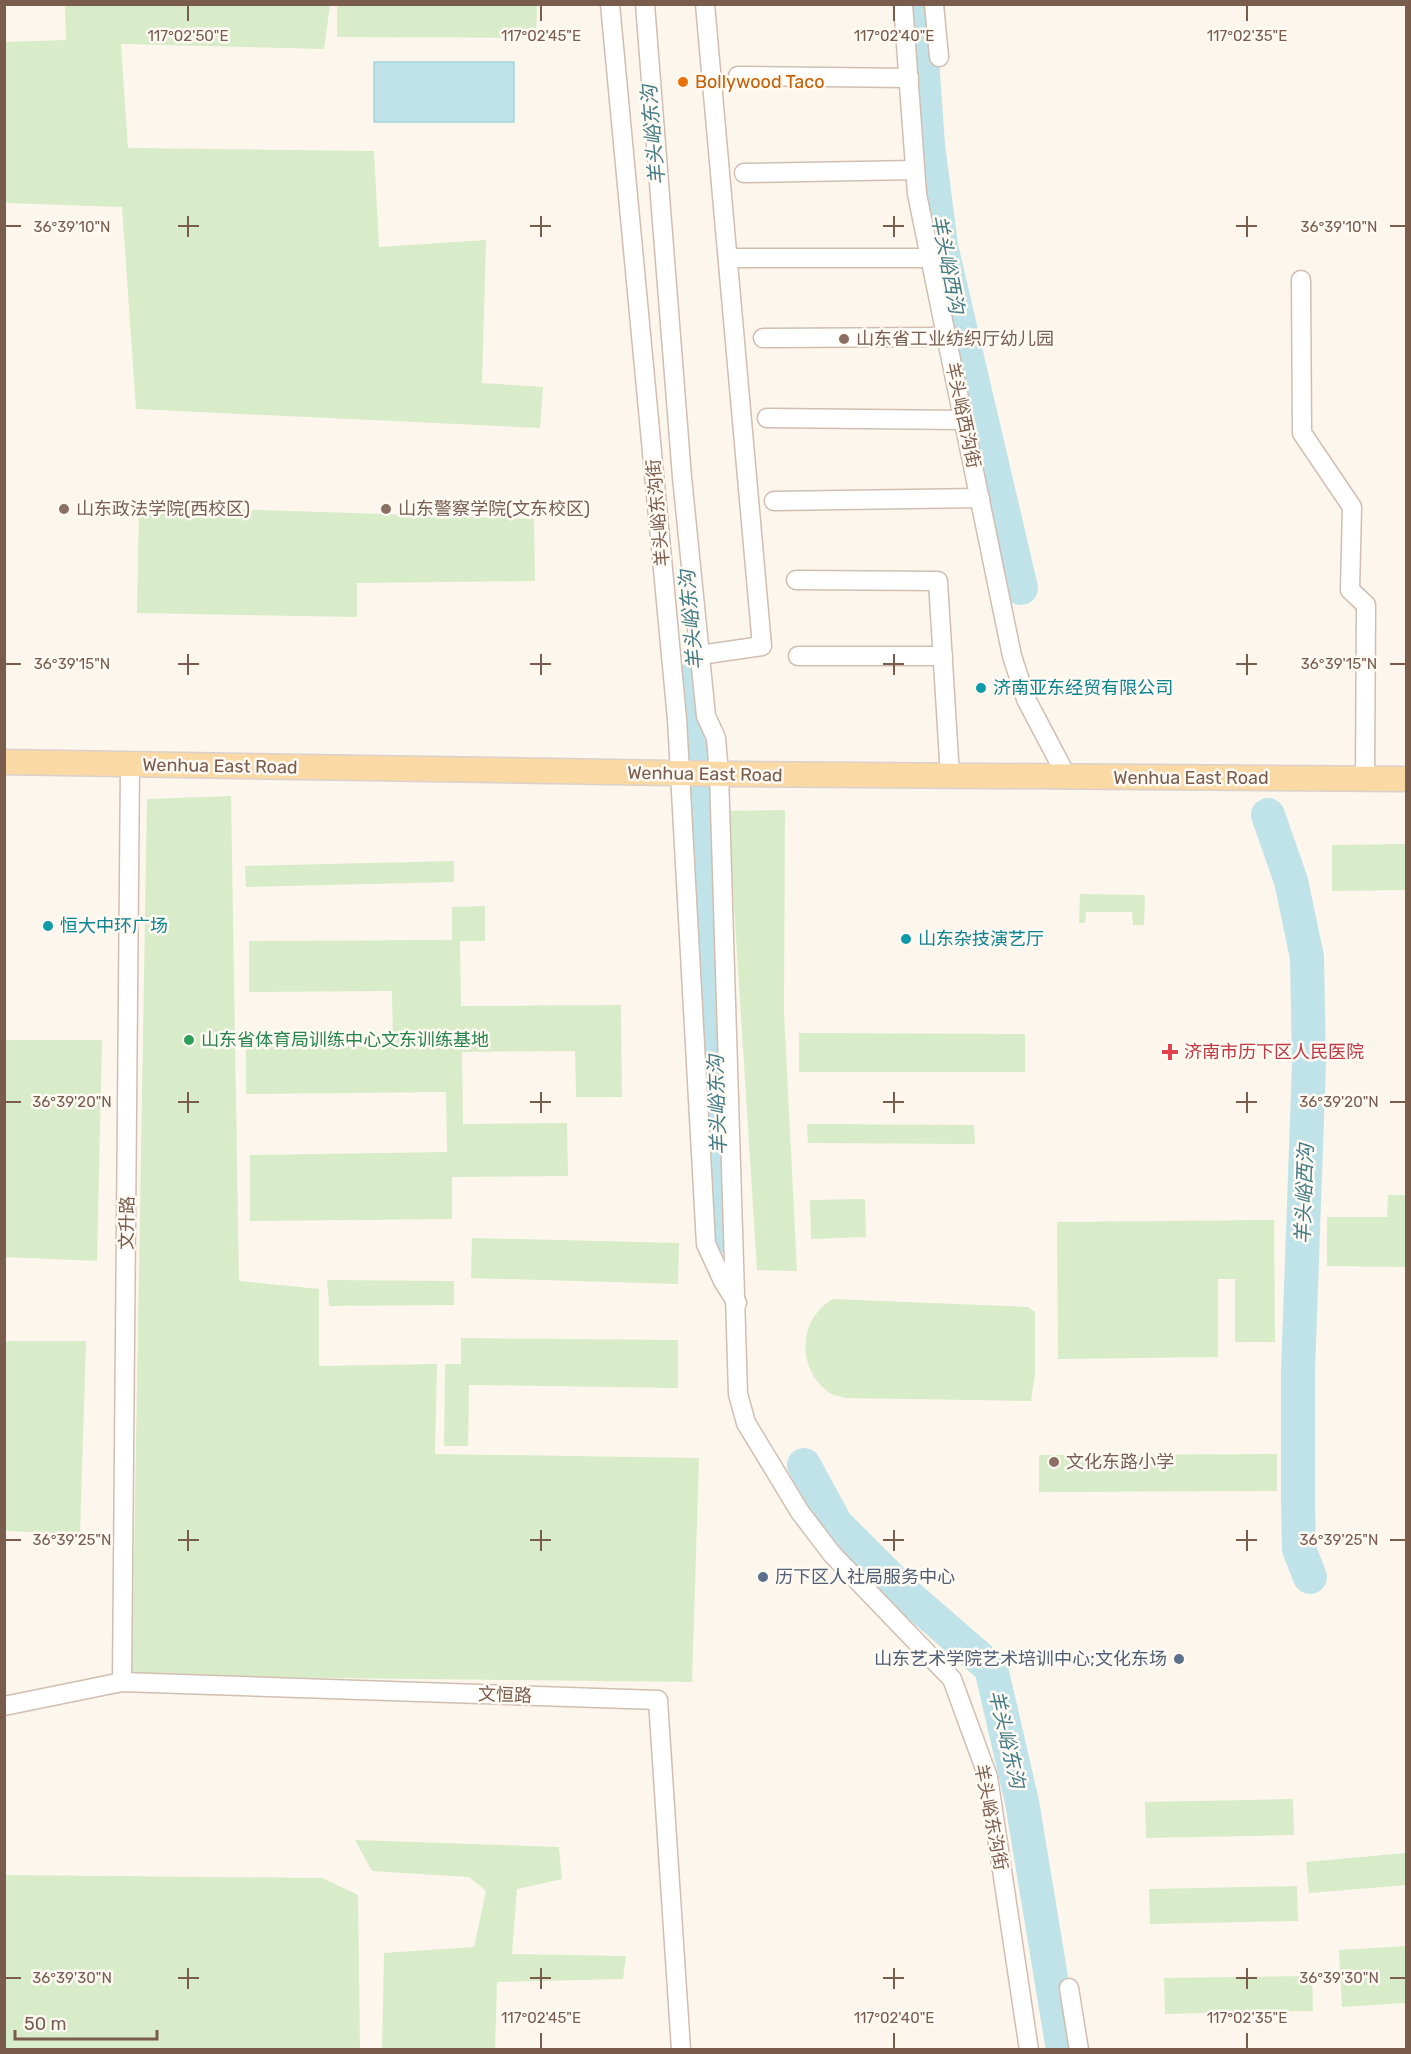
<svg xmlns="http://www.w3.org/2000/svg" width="1411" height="2054" viewBox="0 0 1411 2054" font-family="Rubik,'Noto Sans SC',sans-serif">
<rect width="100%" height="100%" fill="#fdf6ec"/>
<g fill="#d8ecc9">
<polygon points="65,5 330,5 324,49 121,44 128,148 374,151 379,247 486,240 482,383 543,387 540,428 136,409 122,207 5,203 5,42 66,40"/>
<polygon points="337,5 537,5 536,38 337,37"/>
<polygon points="139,506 534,519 535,581 357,583 357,617 137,613"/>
<polygon points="231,796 239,1281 319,1289 319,1366 437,1364 435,1454 699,1458 692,1682 132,1676 147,799"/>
<polygon points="785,810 784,1012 797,1271 757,1270 728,811"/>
<polygon points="1406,844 1406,890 1332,891 1332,845"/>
<polygon points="454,861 454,882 246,887 245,866"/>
<polygon points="1080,894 1145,895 1144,925 1133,925 1132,912 1086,912 1085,923 1079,923"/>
<polygon points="485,906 485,941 460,941 461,1006 621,1005 622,1097 576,1097 575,1051 462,1052 463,1124 567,1123 568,1176 452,1177 452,1219 250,1221 250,1155 447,1152 446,1092 246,1094 246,1047 393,1046 392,991 249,992 249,941 452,940 452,907"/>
<polygon points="799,1033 1025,1034 1025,1072 799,1072"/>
<polygon points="4,1040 102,1040 97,1261 5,1257"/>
<polygon points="807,1124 974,1125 975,1144 808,1143"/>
<polygon points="1388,1195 1406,1195 1406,1267 1327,1266 1327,1217 1387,1217"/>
<polygon points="865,1199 866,1237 811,1239 810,1200"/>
<polygon points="1274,1220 1275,1342 1235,1342 1235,1279 1218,1279 1218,1357 1058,1359 1057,1222"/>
<polygon points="472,1238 679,1243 678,1284 471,1278"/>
<polygon points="327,1280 454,1281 454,1305 329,1306"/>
<path d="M 833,1299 L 1028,1307 L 1035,1312 L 1035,1373 L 1031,1401 L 845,1398 C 839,1396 831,1395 827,1391 C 796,1367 799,1318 833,1299 Z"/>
<polygon points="461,1338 678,1340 678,1388 469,1385 468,1446 444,1446 445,1364 461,1364"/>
<polygon points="5,1341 86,1341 80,1534 5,1531"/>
<polygon points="1277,1454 1277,1491 1039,1492 1039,1455"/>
<polygon points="1293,1799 1294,1835 1146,1838 1145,1802"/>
<polygon points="355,1840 559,1847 562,1879 517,1889 512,1954 626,1956 623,1979 497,1982 495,2049 382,2049 384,1953 474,1947 486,1891 469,1877 372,1871"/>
<polygon points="1406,1853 1406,1885 1309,1893 1306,1862"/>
<polygon points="5,1875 322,1878 358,1895 360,2049 5,2049"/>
<polygon points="1297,1886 1298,1921 1150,1924 1149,1889"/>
<polygon points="1406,1946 1406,2003 1342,2007 1339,1950"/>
<polygon points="1312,1976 1313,2011 1165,2014 1164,1978"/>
</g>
<rect fill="#bfe3e8" stroke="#a5d3da" stroke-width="1.5" x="374" y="62" width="140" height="60"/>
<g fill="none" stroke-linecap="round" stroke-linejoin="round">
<g stroke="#bfe3e8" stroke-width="34">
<polyline points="918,4 928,145 941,246 1021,588"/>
<polyline points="695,677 701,752 722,1236"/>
<polyline points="1268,815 1291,881 1307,957 1309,1063 1298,1371 1298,1500 1299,1549 1310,1577"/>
<polyline points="804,1465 836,1524 908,1596 991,1668 1022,1802 1063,2050"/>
</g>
<defs>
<g id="minor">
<polyline points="610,4 677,719 706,1244 723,1281 737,1303"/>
<polyline points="645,4 682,477 706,716 716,738 719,774 738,1394 746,1423 800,1512 832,1554 952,1679 988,1777 1029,2050"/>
<polyline points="903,4 917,194 1012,656 1026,699 1067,777"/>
<polyline points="934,4 939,57"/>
<polyline points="738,76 909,78"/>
<polyline points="744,173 915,170"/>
<polyline points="728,258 930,258"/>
<polyline points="1301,280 1302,433 1352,507 1350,590 1366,605 1365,779"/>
<polyline points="763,338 947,337"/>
<polyline points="767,418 964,420"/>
<polyline points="774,501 980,498"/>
<polyline points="796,580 938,581 950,776"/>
<polyline points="700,655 762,646 705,4"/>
<polyline points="798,656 943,656"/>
<polyline points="122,1682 130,765"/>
<polyline points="4,1706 122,1682 658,1700 681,2050"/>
<polyline points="1069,1988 1079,2050"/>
</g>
<polyline id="major" points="4,762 730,774 1406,779"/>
</defs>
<use href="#minor" stroke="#d1beb0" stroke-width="21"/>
<use href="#major" stroke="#dad1cd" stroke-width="27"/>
<use href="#minor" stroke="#fff" stroke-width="18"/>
<use href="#major" stroke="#fbd9a5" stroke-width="24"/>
</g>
<path fill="none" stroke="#7a5c4d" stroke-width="2" d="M 188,6 L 188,21M 541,6 L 541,21M 894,6 L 894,21M 1247,6 L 1247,21M 188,216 L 188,237M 541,216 L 541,237M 894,216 L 894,237M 1247,216 L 1247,237M 6,226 L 21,226M 178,226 L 199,226M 530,226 L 551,226M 883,226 L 904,226M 1236,226 L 1257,226M 1390,226 L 1405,226M 188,654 L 188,675M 541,654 L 541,675M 894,654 L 894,675M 1247,654 L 1247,675M 6,664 L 21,664M 178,664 L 199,664M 530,664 L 551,664M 883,664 L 904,664M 1236,664 L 1257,664M 1390,664 L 1405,664M 188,1092 L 188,1113M 541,1092 L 541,1113M 894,1092 L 894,1113M 1247,1092 L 1247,1113M 6,1102 L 21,1102M 178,1102 L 199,1102M 530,1102 L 551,1102M 883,1102 L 904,1102M 1236,1102 L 1257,1102M 1390,1102 L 1405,1102M 188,1530 L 188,1551M 541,1530 L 541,1551M 894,1530 L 894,1551M 1247,1530 L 1247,1551M 6,1540 L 21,1540M 178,1540 L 199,1540M 530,1540 L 551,1540M 883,1540 L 904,1540M 1236,1540 L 1257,1540M 1390,1540 L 1405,1540M 188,1968 L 188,1989M 541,1968 L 541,1989M 894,1968 L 894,1989M 1247,1968 L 1247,1989M 6,1978 L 21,1978M 178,1978 L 199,1978M 530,1978 L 551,1978M 883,1978 L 904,1978M 1236,1978 L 1257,1978M 1390,1978 L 1405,1978M 541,2033 L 541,2048M 894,2033 L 894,2048M 1247,2033 L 1247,2048"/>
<circle fill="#e8710a" stroke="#fffaf3" stroke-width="2" cx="683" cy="82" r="6"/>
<g fill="#8d6e63" stroke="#fffaf3" stroke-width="2">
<circle cx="844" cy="339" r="6"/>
<circle cx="64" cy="509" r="6"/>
<circle cx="386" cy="509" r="6"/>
<circle cx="1054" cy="1462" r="6"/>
</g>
<g fill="#0f9aa8" stroke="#fffaf3" stroke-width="2">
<circle cx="981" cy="688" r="6"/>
<circle cx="48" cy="926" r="6"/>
<circle cx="906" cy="939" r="6"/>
</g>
<circle fill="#2e9e5b" stroke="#fffaf3" stroke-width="2" cx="189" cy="1040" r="6"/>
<path fill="#e0444e" stroke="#fffaf3" stroke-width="2" d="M1167 1043h6v6h6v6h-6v6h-6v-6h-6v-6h6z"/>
<g fill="#5c6f8a" stroke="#fffaf3" stroke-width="2">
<circle cx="763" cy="1577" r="6"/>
<circle cx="1179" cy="1659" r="6"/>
</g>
<g text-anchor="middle" stroke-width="5" stroke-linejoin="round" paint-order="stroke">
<g font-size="18" fill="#c56008" stroke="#fffaf3" text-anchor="start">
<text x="695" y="88">Bollywood Taco</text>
</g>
<g font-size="18" fill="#785e54" stroke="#fffaf3" text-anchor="start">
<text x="856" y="345">山东省工业纺织厅幼儿园</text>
<text x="76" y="515">山东政法学院(西校区)</text>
<text x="398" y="515">山东警察学院(文东校区)</text>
<text x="1066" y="1468">文化东路小学</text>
</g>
<g font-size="18" fill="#7a5c4d" stroke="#fffaf3">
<text transform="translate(963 415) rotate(78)" y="6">羊头峪西沟街</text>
<text transform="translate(658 513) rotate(-95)" y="6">羊头峪东沟街</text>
<text transform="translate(220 766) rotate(1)" y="6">Wenhua East Road</text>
<text transform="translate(705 774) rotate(1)" y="6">Wenhua East Road</text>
<text x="1191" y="784">Wenhua East Road</text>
<text transform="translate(127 1223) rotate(-89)" y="6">文升路</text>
<text transform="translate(505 1695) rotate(2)" y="6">文恒路</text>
<text transform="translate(991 1817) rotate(79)" y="6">羊头峪东沟街</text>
</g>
<g font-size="18" fill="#0d838f" stroke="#fffaf3" text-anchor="start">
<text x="993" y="694">济南亚东经贸有限公司</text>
<text x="60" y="932">恒大中环广场</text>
<text x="918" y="945">山东杂技演艺厅</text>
</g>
<g font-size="18" fill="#27864d" stroke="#fffaf3" text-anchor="start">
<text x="201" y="1046">山东省体育局训练中心文东训练基地</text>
</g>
<g font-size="18" fill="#be3a42" stroke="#fffaf3" text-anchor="start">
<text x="1184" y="1058">济南市历下区人民医院</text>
</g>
<g font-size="18" fill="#4e5e75" stroke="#fffaf3" text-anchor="start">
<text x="775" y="1583">历下区人社局服务中心</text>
<text x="1167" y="1665" text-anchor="end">山东艺术学院艺术培训中心;文化东场</text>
</g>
<g font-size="20" font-style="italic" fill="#437c86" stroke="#fffaf3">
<text transform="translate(653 135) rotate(-95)" y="7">羊头峪东沟</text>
<text transform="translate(948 264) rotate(79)" y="7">羊头峪西沟</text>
<text transform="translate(691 620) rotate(-95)" y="7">羊头峪东沟</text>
<text transform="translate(717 1105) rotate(-92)" y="7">羊头峪东沟</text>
<text transform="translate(1304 1194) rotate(-88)" y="7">羊头峪西沟</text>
<text transform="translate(1007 1739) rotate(77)" y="7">羊头峪东沟</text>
</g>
</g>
<g font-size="15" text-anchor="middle" fill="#7a5c4d" stroke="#fffaf3" stroke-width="5" stroke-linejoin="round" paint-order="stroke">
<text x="188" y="41">117°02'50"E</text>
<text x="541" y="41">117°02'45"E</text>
<text x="894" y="41">117°02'40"E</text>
<text x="1247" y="41">117°02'35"E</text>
<text x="1339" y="232">36°39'10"N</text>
<text x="72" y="232">36°39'10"N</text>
<text x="1339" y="669">36°39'15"N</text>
<text x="72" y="669">36°39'15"N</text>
<text x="1339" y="1107">36°39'20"N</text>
<text x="72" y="1107">36°39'20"N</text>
<text x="72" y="1545">36°39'25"N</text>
<text x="1339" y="1545">36°39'25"N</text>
<text x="1339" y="1983">36°39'30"N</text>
<text x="72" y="1983">36°39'30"N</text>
<text x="541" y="2023">117°02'45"E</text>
<text x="894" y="2023">117°02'40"E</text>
<text x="1247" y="2023">117°02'35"E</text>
</g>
<rect width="1411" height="2054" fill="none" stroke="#7a5c4d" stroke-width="12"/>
<path d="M15 2030v9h142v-9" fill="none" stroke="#7a5c4d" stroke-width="3"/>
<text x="24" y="2030" font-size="18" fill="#7a5c4d" stroke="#fffaf3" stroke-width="4.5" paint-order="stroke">50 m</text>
</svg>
